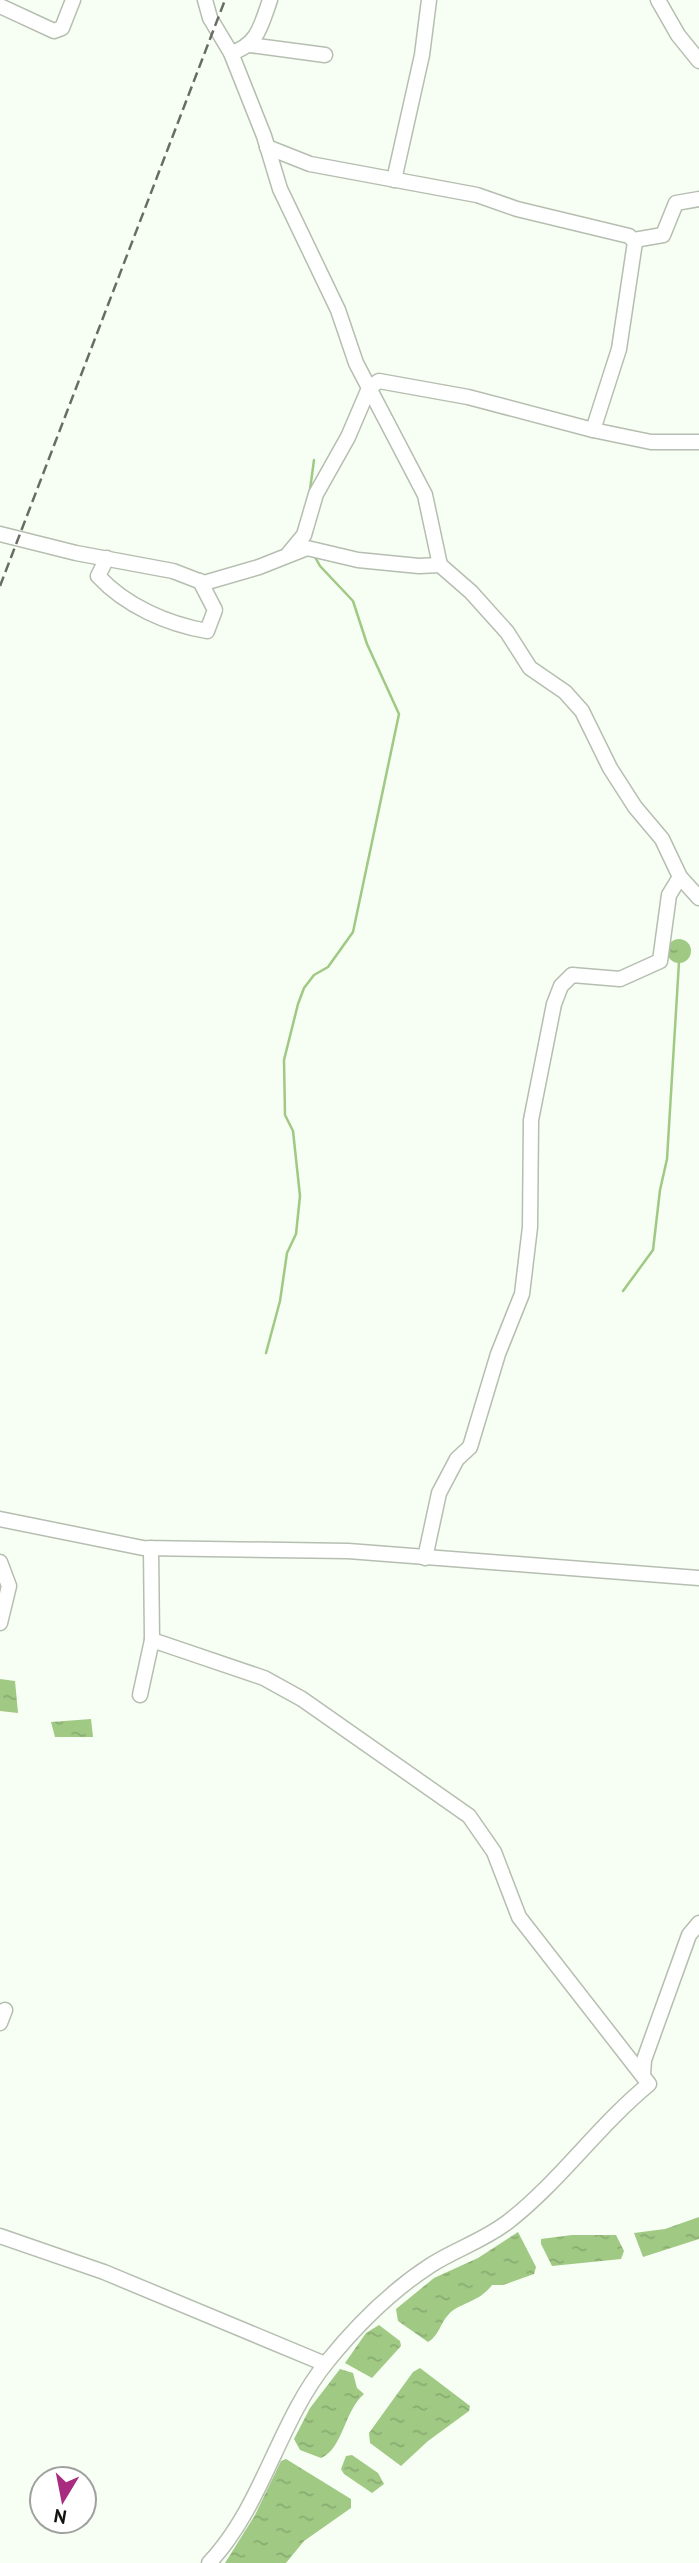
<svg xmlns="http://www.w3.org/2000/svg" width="699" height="2563" viewBox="0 0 699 2563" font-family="'PT Sans',sans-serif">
<defs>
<pattern id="water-ripples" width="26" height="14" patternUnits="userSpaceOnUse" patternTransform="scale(1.75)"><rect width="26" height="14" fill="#a0c984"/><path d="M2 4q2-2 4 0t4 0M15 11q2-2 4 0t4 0" fill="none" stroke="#89ac71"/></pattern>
</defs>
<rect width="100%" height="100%" fill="#f7fef3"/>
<g fill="url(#water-ripples)">
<circle cx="679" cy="951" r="12"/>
<polygon points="0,1679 15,1681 18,1713 0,1711"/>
<polygon points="91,1719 93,1737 55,1737 51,1722"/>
<polygon points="699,2217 699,2239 643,2257 634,2233 665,2229"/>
<path d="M 518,2232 L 536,2267 L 534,2274 L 503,2285 L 492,2285 C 480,2302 459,2303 449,2314 C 440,2323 439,2336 428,2342 L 398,2321 L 396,2309 L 434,2278 L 478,2258 Z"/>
<polygon points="572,2235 616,2235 624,2251 621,2259 552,2266 541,2244 541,2239"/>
<polygon points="379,2325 400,2341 401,2346 372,2378 345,2363 366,2333"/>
<polygon points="420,2368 470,2406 469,2411 428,2441 401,2466 370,2443 369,2433 413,2372"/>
<path d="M 340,2369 L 353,2373 L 357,2388 L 364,2394 C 344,2411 343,2449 321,2458 L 300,2450 L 294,2439 L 310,2408 Z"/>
<polygon points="352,2455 378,2473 384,2484 372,2493 344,2474 341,2469 346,2456"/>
<polygon points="286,2459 351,2499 351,2508 304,2541 286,2563 225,2563 255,2515 281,2461"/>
</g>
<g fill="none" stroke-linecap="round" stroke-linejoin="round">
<g stroke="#a0c984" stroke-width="2.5">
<polyline points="309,497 314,460"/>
<polyline points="623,1291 653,1250 660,1190 667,1159 679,962"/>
<polyline points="266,1353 280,1301 287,1253 296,1234 300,1196 293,1131 285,1115 284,1060 298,1004 304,988 314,975 328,967 353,932 399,714 367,644 353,601 320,566 315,557"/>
</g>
<defs>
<g id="minor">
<path d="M 205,0 L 210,18 L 231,53 C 258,45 261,25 270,0"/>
<polyline points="658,0 678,35 699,61"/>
<polyline points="0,6 54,31 62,28 73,0"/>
<polyline points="250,45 325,55"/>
<polyline points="231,53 264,136 280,189 338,310 356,363 425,495 440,565"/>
<polyline points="267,147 310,164 477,195 517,209 629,236 635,242 619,349 593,430 468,397 379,381 369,388 348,437 316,494 304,535 289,553"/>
<polyline points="394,180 422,55 429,0"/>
<polyline points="634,240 663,235 676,203 699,199"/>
<polyline points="593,430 651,442 699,442"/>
<polyline points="0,534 76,553 173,571 204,583 259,567 307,548 358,560 419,566 440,565 471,592 507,632 530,668 565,692 582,711 610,768 635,807 662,839 680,877 699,898"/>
<path d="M 107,558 L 98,576 C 126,606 167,624 207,631 L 215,610 L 200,581"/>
<polyline points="0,1519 143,1548 348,1551 699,1578"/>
<polyline points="425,1558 439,1493 457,1459 470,1447 498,1354 522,1294 530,1227 531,1120 554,1004 561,986 572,975 620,979 660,961 669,895 680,877"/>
<polyline points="0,1562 9,1586 0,1623"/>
<path d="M 152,1640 L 264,1678 L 302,1699 L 469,1816 L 494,1852 L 519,1917 L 649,2084 C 598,2126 560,2181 509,2221 C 485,2240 456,2249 431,2265 C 391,2291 356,2326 327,2362 C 278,2422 263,2506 209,2563"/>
<polyline points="140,1695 152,1640 151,1548"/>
<polyline points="0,2023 5,2010"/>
<polyline points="643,2074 644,2060 689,1935 699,1923"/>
<polyline points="0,2236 104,2272 325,2364"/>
</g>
</defs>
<use href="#minor" stroke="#b5beb0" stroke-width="17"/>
<use href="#minor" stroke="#fff" stroke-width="14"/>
<polyline stroke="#676c65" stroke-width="2.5" stroke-dasharray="10 5" stroke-linecap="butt" points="0,586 225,0"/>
</g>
<g transform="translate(63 2500) rotate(190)"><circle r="33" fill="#ffffff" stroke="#9fa19f" stroke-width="2"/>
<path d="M0-5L12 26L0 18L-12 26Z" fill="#a82d81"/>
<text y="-10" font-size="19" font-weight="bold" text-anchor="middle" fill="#10130e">N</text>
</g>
</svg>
